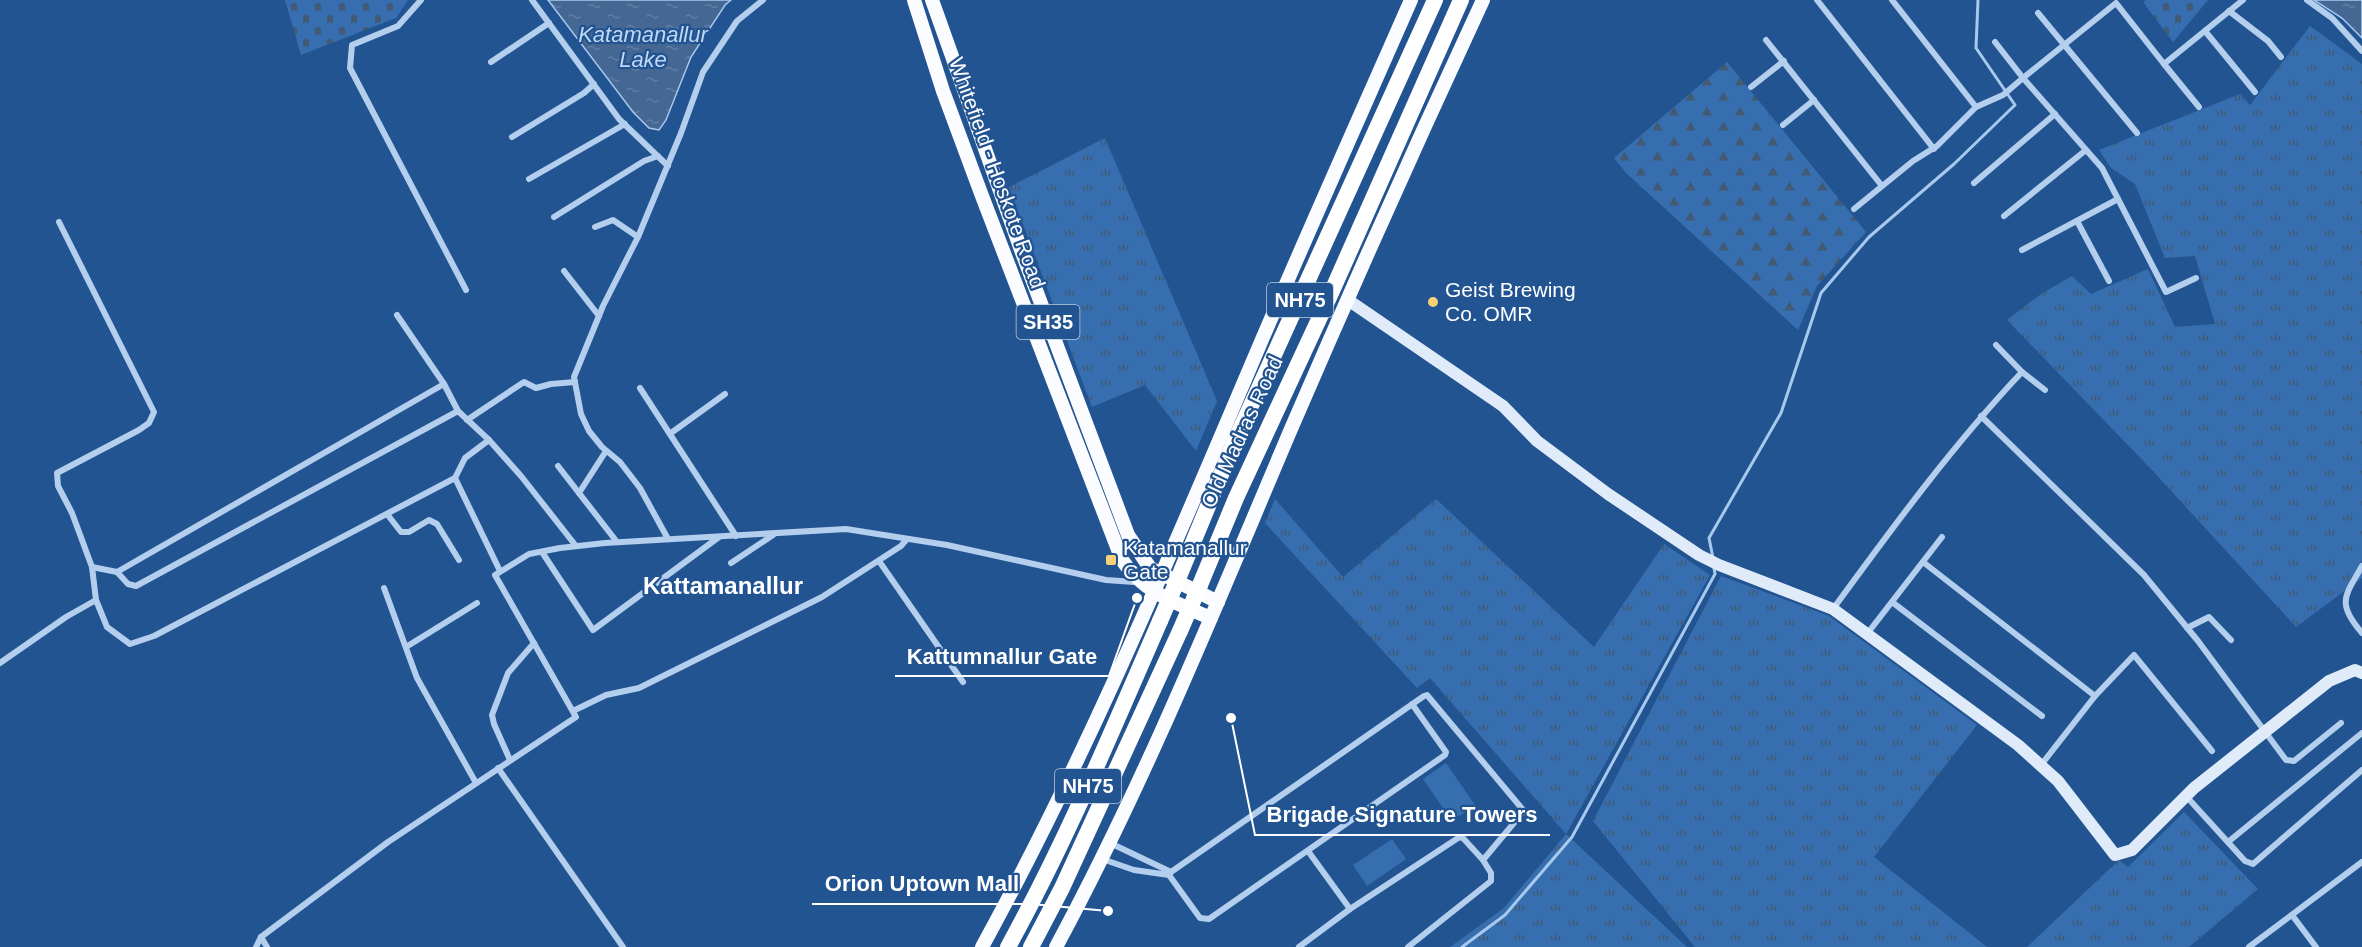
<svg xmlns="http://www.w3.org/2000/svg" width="2362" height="947" viewBox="0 0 2362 947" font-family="Helvetica,sans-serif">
<defs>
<pattern id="grass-tufts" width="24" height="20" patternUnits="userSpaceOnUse" patternTransform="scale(1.5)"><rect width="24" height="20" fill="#366eaf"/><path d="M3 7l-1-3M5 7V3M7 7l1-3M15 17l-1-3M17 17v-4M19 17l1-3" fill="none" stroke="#435a74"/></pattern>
<pattern id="forest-firs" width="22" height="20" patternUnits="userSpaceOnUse" patternTransform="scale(1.5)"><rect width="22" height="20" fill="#366eaf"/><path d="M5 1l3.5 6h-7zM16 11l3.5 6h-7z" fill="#435a74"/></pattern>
<pattern id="cemetery-stones" width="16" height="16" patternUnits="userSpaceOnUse" patternTransform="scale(1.5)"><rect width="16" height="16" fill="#366eaf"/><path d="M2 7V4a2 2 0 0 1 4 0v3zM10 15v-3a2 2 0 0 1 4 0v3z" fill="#435a74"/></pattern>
<pattern id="water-ripples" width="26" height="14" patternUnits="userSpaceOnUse" patternTransform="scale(1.5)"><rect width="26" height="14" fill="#446793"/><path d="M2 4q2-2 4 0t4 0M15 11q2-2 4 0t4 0" fill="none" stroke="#607ea3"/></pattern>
</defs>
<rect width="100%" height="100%" fill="#225492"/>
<g fill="url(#grass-tufts)">
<polygon points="2310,26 2362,64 2362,578 2296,627 2151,469 2007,320 2041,294 2072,276 2091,294 2148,269 2175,327 2215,324 2195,256 2165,258 2135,184 2111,168 2099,150 2240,94 2250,105"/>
<polygon points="1105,138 1217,401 1196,451 1145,385 1092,407 1009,187"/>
<polygon points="1275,499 1343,577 1436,499 1594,647 1664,544 1710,575 1566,834 1687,947 1450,947 1504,908 1566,834 1430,678 1417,688 1265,523"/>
<polygon points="1721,576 1829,616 1977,725 1874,857 1987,947 1695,947 1593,821"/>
<polygon points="2184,812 2258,889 2189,947 2027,947 2119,860 2128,867"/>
</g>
<polygon fill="url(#forest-firs)" points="1727,62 1866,232 1817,286 1798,330 1626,173 1614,158"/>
<g fill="url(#cemetery-stones)">
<polygon points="285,0 408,0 396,18 301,55"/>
<polygon points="2146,0 2208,0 2173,42 2143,2"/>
</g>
<g fill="#366eaf">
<polygon points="1446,763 1475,805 1452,821 1423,779"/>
<polygon points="1392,839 1406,859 1367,886 1353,865"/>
</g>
<g fill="url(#water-ripples)" stroke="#a8c9ee" stroke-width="1.5">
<polygon points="548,0 731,0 725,5 691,57 666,120 659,130 649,128 633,112"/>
<polygon points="2314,0 2362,0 2362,38 2342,18"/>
</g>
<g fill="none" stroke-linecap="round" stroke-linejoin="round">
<g stroke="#a8c9ee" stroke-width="3">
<polyline points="1713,558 1709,538 1781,413 1821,293 1869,237 1954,164 2015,105 1976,48 1978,0"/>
<polyline points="1462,947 1505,915 1572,837 1715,574 1714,568"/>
</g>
<g stroke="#b4ceed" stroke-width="6">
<polyline points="421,0 398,26 352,45 350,68 466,290"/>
<polyline points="532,0 619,119 668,166"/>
<polyline points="1817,0 1934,149"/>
<polyline points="1892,0 1976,107"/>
<polyline points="2307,0 2332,18 2362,51"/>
<polyline points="2229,11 2268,41 2281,57"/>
<polyline points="2038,13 2137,133"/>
<polyline points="2205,31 2255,92"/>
<polyline points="1766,40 1882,186"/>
<polyline points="491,62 549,23"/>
<polyline points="2164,64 2199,107"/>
<polyline points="1751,87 1784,61"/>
<polyline points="1783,125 1814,100"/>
<polyline points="512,137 584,93 594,84"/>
<polyline points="529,179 625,124"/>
<polyline points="1974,183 2055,114"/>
<polyline points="1854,209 1913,161 1937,146 1976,107 2003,95 2023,78 1995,42"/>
<polyline points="2004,216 2086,150"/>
<polyline points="554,217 644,161 658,156"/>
<polyline points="2077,221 2109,281"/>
<polyline points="59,222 154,412 149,423 139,430 57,473 58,486 72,513 92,567 96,600"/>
<polyline points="595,227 613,220 638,237"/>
<polyline points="2022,250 2118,199"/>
<polyline points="564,271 599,316"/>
<polyline points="2196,278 2166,292 2102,168 2023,78 2116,3 2164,64 2243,0"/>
<polyline points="397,315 444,384 458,411 489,440 521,476 576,546"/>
<polyline points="1996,345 2022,372 2045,390"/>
<polyline points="640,388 736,536"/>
<polyline points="1981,416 2144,575 2198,641 2286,760 2294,761 2341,723"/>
<polyline points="467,420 524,382 536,388 551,384 575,382"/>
<polyline points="671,433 725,394"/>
<polyline points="558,466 617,542"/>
<polyline points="455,478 465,458 489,440"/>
<polyline points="579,493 606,451"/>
<polyline points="387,514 401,532 409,532 429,520 437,524 459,560"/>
<polyline points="668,539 640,488 620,462 602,447 589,431 581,414 574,377 603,306 638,237 681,133 703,72 737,21 763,0"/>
<polyline points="542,552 593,630 719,537"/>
<polyline points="879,561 963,682"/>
<polyline points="1923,562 2095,696 2134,655 2212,751"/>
<polyline points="731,563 773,535"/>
<path d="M 2362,566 C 2345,596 2336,603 2362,633"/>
<polyline points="92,567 117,572 128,584 136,586 458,411"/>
<polyline points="117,572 444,384"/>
<polyline points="384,588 417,678 476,783"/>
<polyline points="1892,602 2042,716"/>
<path d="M 1833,609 C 1893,527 1952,446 2022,372"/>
<polyline points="2187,628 2209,617 2231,640"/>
<polyline points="1867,634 1942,537"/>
<polyline points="406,647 477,603"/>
<polyline points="0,663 66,617 96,600 107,627 130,644 154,636 455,478 500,571"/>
<polyline points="573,711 606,695 639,688 822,597 901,546 907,539"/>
<polyline points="510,760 494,724 492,715 508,673 534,643"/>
<polyline points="2041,765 2095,696"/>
<polyline points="498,768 623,947"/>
<polyline points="2186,796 2245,861 2253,864 2362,770"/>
<polyline points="2228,842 2362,733"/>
<polyline points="1110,843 1171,872"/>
<polyline points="1308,851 1350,909"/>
<polyline points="1102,859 1134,870 1169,875"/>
<polyline points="2292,915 2316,947"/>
<polyline points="261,937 267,947"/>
<polyline points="256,947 261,937 388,842 576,717 495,575 529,554 560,548 605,543 846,529 947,545 1106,580 1134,582 1150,568"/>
<polyline points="1299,947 1350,909 1458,838 1462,837 1483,860"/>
<polyline points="1408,947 1491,881 1491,873 1483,860 1524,811 1427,695 1424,696 1171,872 1169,875 1200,918 1209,919 1445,755 1446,752 1412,704"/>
<polyline points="2249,947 2362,862"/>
</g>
<polyline stroke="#e0ebfa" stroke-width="12" points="1348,300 1503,406 1537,441 1608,494 1699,555 1719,565 1833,609 2018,745 2058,781 2115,855 2132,850 2194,788 2329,681 2355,670 2362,673"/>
<g stroke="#fafcff" stroke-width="14">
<path d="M 914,0 L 943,91 L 982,196 L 1122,560 C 1144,593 1176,603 1211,618"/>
<polyline points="932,0 1021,250 1128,535 1150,568 1218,602"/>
<path d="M 982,947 C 1088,754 1172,551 1258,349 C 1308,232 1360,116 1411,0"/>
<path d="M 1056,947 C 1146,780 1217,603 1291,429 C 1353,285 1417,142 1483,0"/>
</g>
<g stroke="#fff" stroke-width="16">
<polyline points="1178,579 1234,443 1435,0"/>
<polyline points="1200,585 1236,498 1332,291 1461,0"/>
<path d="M 1008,947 C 1066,842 1112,731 1160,621"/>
<polyline points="1031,947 1062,888 1180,631"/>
</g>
<g stroke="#fff" stroke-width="16">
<polyline points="1160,621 1178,579"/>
<polyline points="1180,631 1200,585"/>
</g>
</g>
<g fill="#f9d176" stroke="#225492" stroke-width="2">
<circle cx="1433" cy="302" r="6"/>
<rect x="1105" y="554" width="12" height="12" rx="3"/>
</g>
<g text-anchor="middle" stroke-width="4.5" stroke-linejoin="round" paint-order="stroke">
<g fill="#225492" stroke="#bdccde" stroke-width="1.5">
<rect x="1267" y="283" width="66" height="34" rx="4.5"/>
<rect x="1016.5" y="305" width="63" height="34" rx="4.5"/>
<rect x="1055" y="769" width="66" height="34" rx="4.5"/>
</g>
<g font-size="20" font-weight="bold" fill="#fff">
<text x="1300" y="307">NH75</text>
<text x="1048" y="329">SH35</text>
<text x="1088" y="793">NH75</text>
</g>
<g font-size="21" fill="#fff" stroke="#225492">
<text transform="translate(997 173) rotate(70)" y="7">Whitefield - Hoskote Road</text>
<text transform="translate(1242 432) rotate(-65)" y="7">Old Madras Road</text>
</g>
<g font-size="21" fill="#fff" stroke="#225492" text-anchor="start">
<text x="1445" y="297">Geist Brewing<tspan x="1445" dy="24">Co. OMR</tspan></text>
<text x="1123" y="555">Katamanallur<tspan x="1123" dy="24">Gate</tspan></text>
</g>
<g font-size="22" font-style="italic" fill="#c0d8f4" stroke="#225492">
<text x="643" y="42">Katamanallur<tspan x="643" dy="25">Lake</tspan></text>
</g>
<g font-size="24" font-weight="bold" fill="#fff" stroke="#225492">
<text x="723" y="594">Kattamanallur</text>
</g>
</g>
<path fill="none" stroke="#fff" stroke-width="2" d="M1137 598L1109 676H895M1231 718L1255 835H1550M1108 911L1031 904H812"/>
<g fill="#fff" stroke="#225492" stroke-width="2">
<circle cx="1137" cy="598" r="6"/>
<circle cx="1231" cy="718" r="6"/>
<circle cx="1108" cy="911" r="6"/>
</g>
<g font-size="22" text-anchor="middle" font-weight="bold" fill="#fff" stroke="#225492" stroke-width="4.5" stroke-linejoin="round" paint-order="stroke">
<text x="1002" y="664">Kattumnallur Gate</text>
<text x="1402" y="822">Brigade Signature Towers</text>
<text x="922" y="891">Orion Uptown Mall</text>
</g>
</svg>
